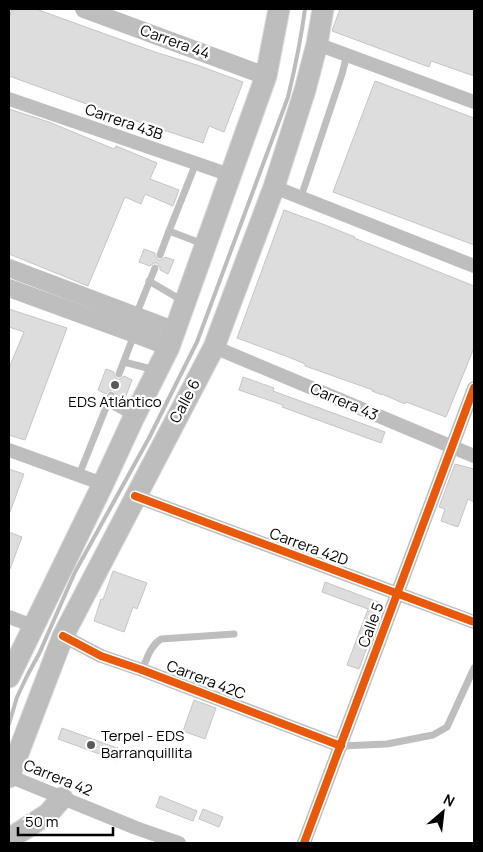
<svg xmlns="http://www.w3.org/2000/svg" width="483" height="852" viewBox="0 0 483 852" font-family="Manrope,sans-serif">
<rect width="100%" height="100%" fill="#fff"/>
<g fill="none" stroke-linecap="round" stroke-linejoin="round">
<path stroke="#bcbcbc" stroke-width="4" d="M 9,724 L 17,697 L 28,674 L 39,654 L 75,572 L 149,438 L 197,342 L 288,97 C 295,68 301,39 305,9"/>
</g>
<g fill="#ddd" stroke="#c5c5c5">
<polygon points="12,9 36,9 155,52 197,65 243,82 224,132 209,126 203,143 103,110 9,76 9,18"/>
<polygon points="340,9 474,9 474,76 431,61 429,67 332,31"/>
<polygon points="375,81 474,118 474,245 333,192"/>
<polygon points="9,109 49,122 114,149 116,146 157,163 150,179 179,190 173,206 145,194 141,204 125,197 88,286 9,254"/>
<polygon points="284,210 325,225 355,237 354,238 474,286 474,348 446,417 406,402 405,404 382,394 382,395 372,391 373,390 305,366 305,364 291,358 237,338"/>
<polygon points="144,249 155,253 155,256 158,260 161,260 165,257 174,260 168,274 160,270 160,267 157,263 154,263 150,266 139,262"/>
<polygon points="9,309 67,328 25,440 9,435 9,368 24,332 9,327"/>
<polygon points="106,369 114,372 114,375 117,379 120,379 124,376 132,380 124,401 116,398 116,394 113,390 108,391 106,394 98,390"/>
<polygon points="243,377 274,388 273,391 385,432 381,443 282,407 283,405 239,390"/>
<polygon points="455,464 474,469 474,502 468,499 458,527 441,521 445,509 439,507"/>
<polygon points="9,469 24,474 10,512 9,512"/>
<polygon points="9,532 22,537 10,569 9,569"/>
<polygon points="113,571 147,583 137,609 133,607 124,632 94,621 101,599 103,600"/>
<polygon points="325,582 383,604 359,669 347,665 368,609 322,592"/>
<polygon points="194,700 216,708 205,739 183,731"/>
<polygon points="62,728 123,750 116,760 58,739"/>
<polygon points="160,796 197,811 193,821 156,807"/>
<polygon points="203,809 223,817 219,827 199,819"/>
</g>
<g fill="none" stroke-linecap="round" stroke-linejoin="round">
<defs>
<g id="primary">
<polyline points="9,677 103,484 134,417 169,347 266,76 279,9"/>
<polyline points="9,777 63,636 214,347 274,187 305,90 317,44 323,9"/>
<polyline points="9,839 48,814 62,798"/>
</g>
</defs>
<use href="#primary" stroke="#dbdbdb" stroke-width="23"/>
<g stroke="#bebebe" stroke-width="7">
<polyline points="301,197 342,74 347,55"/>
<polyline points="169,231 196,163"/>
<polyline points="160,255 169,231 203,244"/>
<polyline points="149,281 183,301"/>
<polyline points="136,315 155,268"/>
<polyline points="124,362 155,370"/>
<polyline points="119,374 134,335"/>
<polyline points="107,403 131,416"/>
<polyline points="79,475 111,395"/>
<path d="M 142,670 C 147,659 150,646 161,639 L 234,634"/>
<polyline points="341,746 387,744 433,735 447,727 474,668"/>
</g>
<g stroke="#bebebe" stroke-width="14">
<polyline points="317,44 474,102"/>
<polyline points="9,99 230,175"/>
<polyline points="274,187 474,266"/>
<polyline points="214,347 474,456"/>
<polyline points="9,450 103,484"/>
<polyline points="135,496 474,622"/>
<polyline points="9,617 33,626"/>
<polyline points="63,636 101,656 142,670 341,746"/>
<polyline points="9,776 136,828 179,843"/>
<polyline points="304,843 474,388"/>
</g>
<g stroke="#bebebe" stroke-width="18">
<polyline points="84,9 266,76"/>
<polyline points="9,268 176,331"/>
<polyline points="9,288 135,334 169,347"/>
</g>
<use href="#primary" stroke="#bdbdbd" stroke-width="21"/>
<defs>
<g id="cycleway">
<polyline points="135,496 474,622"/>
<polyline points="63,636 101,656 142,670 341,746"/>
<polyline points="304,843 474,388"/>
</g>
</defs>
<use href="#cycleway" stroke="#fff" stroke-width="11"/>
<use href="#cycleway" stroke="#e8590c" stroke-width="8"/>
</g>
<g fill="#595959" stroke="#fff" stroke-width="2">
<circle cx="115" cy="385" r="5"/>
<circle cx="91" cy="745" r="5"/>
</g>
<g text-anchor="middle" stroke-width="4.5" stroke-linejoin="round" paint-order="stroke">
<g font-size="15" fill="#000" stroke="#fff">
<text transform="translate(175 42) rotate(20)" y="5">Carrera 44</text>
<text transform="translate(124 122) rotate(19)" y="5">Carrera 43B</text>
<text transform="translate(185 401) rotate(-62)" y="5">Calle 6</text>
<text transform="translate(344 402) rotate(23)" y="5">Carrera 43</text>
<text transform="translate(309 547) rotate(20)" y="5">Carrera 42D</text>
<text transform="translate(371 625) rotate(-70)" y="5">Calle 5</text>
<text transform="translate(206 680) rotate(21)" y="5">Carrera 42C</text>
<text transform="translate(58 778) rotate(22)" y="5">Carrera 42</text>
</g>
<g font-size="15" fill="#000" stroke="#fff">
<text x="115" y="407">EDS Atlántico</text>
<text x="101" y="741" text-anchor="start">Terpel - EDS<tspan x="101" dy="17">Barranquillita</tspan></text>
</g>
</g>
<rect width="483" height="852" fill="none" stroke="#000000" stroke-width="20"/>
<g transform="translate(443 812) rotate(28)" stroke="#ffffff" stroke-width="4" paint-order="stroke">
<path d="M0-4L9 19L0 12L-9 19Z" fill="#000000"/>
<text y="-8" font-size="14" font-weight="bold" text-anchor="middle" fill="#000000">N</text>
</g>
<path d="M18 827v8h95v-8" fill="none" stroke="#000000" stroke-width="2.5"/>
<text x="25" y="827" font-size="15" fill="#000000" stroke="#ffffff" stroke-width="4" paint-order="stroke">50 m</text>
</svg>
